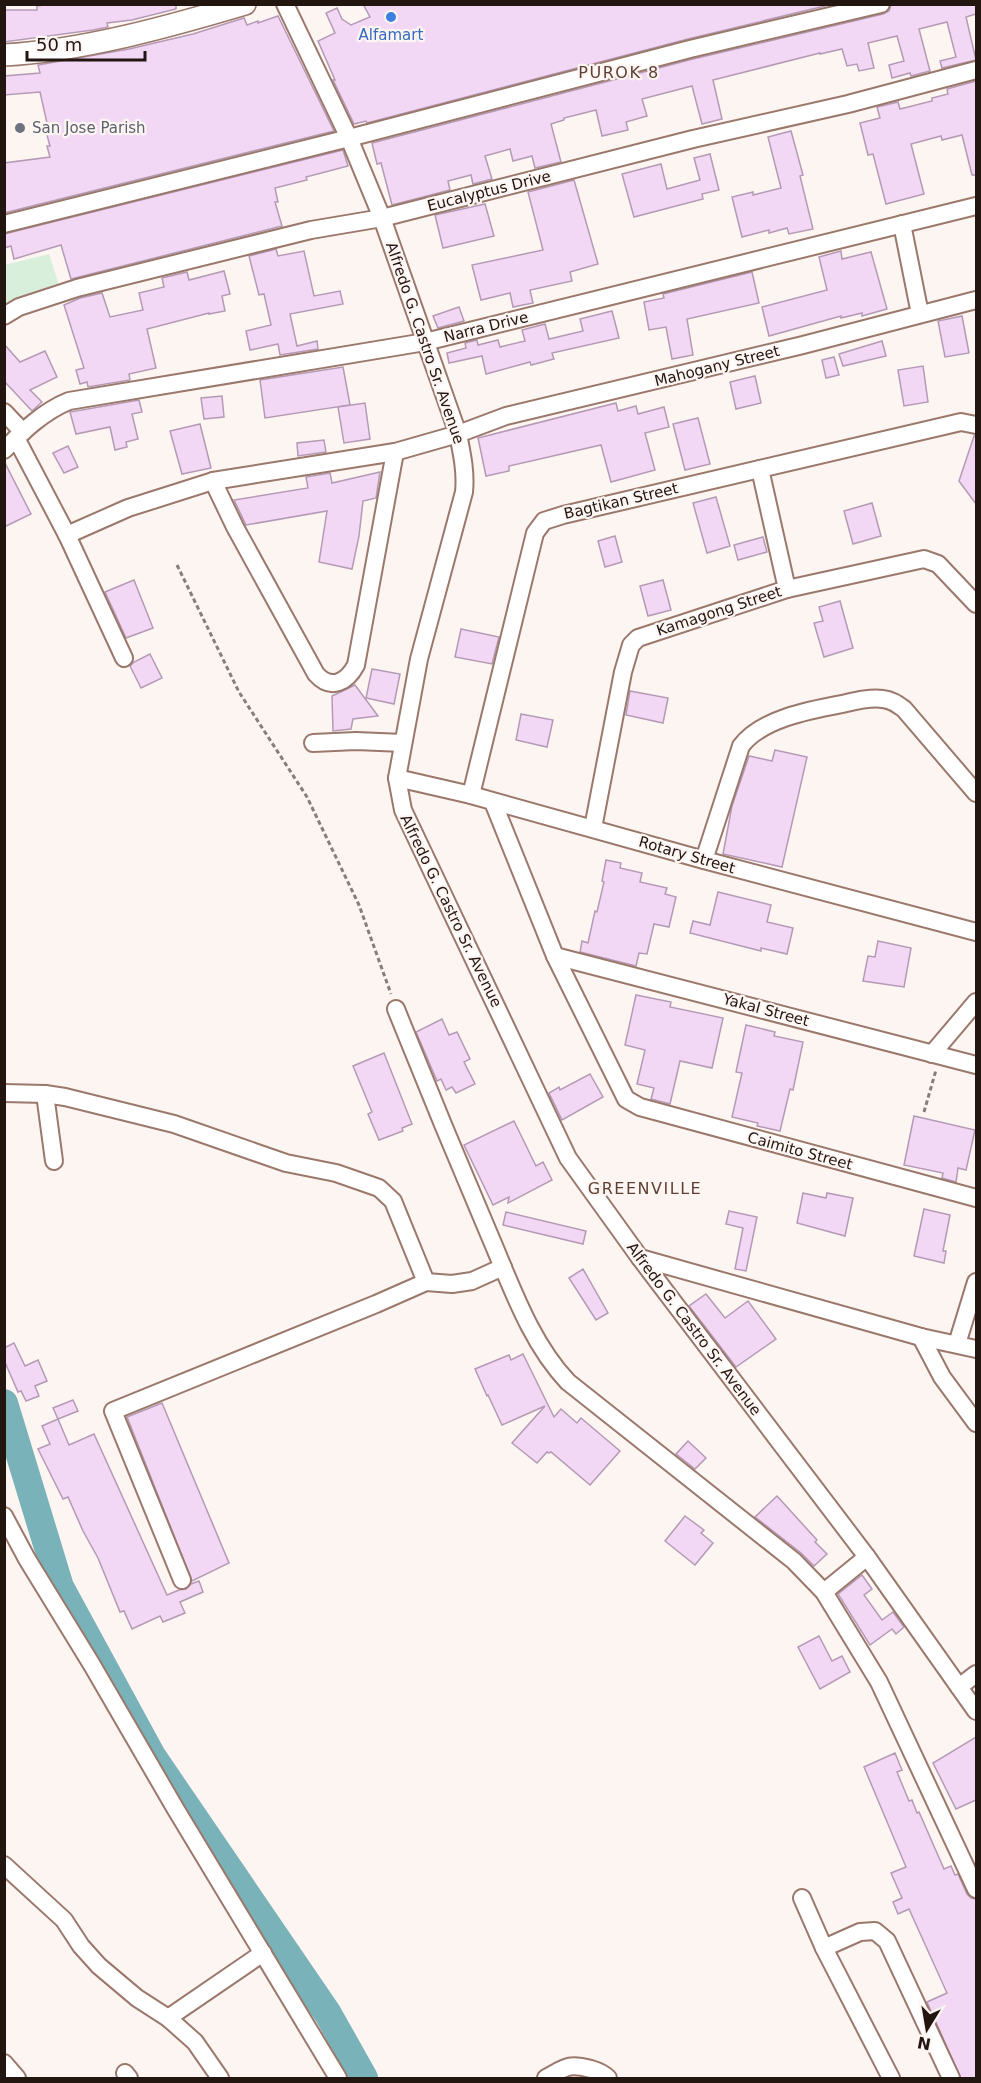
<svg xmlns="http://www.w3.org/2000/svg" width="981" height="2083" viewBox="0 0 981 2083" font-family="'DejaVu Sans',sans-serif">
<rect width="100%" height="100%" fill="#fdf5f2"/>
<polygon fill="#d8f0db" points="49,254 60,288 5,307 4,265"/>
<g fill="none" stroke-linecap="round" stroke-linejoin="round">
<polyline stroke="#79b2b8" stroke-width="28" points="4,1403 60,1587 152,1756 328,2014 364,2078"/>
</g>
<g fill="#f3d8f5" stroke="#b49ab5" stroke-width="1.5">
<polygon points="51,4 176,4 176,9 132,20 107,23 108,27 93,30 4,42 4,10 37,10 37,6"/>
<polygon points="363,4 833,4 688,39 367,123 366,121 354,124 333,80 335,80 318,41 335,33 326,13 337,8 342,19 351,25 370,17"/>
<polygon points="891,4 976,4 976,14 966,17 976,60 942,68 940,61 956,57 947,22 919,29 930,71 911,76 910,73 892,78 889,65 904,61 897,36 868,43 874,68 859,71 857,64 847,66 842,49 820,54 820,53 713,80 722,119 702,124 692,86 642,99 647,116 626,122 628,130 602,136 596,110 564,118 564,120 551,124 561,162 535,168 532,156 513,161 510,149 485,156 492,179 473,184 471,175 448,181 450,190 392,205 381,163 377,164 372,143 693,59 883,14 889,11"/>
<polygon points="278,16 334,131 4,213 4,163 50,157 47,146 50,146 44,124 47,123 40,92 4,95 4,76 40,73 38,65 129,49 193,34 244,18 247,25 258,21 258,23"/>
<polygon points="976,81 976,175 972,175 962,135 942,140 941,136 911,144 924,194 886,204 873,154 868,155 860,123 880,118 877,107 898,102 900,109 932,101 932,98 948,94 947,89"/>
<polygon points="791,131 803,175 800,176 813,229 789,234 787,228 769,233 769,230 742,237 732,197 753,192 753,195 781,188 768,137"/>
<polygon points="343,150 348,166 306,177 307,180 275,188 278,202 275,202 282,226 71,279 61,245 14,259 11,246 4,248 4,234"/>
<polygon points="710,154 719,190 702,194 703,199 634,217 622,174 661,164 667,189 700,180 694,158"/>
<polygon points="574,180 598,264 570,272 572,281 530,290 533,303 513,307 510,293 481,300 472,265 543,250 528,192"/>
<polygon points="485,204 494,236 443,248 435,215"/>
<polygon points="276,249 278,256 304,251 314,296 340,291 343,304 290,314 297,346 317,341 318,349 280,355 278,344 250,350 246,331 271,325 264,294 259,295 249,256"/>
<polygon points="841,251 842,259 871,252 887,309 862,316 862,313 841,318 841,316 769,336 762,307 827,290 819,257"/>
<polygon points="224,271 230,294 222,296 225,311 209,314 209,313 147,329 156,368 129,374 130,380 88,387 87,382 80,384 76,370 84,368 64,305 80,298 102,293 110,317 143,310 139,293 164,287 162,278 187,272 189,280"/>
<polygon points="752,272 759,303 687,319 693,355 672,359 666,327 649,330 644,302 664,298 663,294"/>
<polygon points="459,307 464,321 438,328 433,316"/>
<polygon points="612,311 619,338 552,353 554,359 531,365 530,362 486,374 482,356 449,363 447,353 466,348 465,343 477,340 478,345 498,340 500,347 525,341 522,330 545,324 549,339 583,331 580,319"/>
<polygon points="962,316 969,353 945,357 938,321"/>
<polygon points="882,341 886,356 843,366 839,354"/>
<polygon points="4,344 20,362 45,351 57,377 30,390 42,402 32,411 4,381"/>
<polygon points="834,357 839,375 826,378 822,360"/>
<polygon points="923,366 928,402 904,406 898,370"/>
<polygon points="343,367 350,405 265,418 260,380"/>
<polygon points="755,376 761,403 736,409 730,382"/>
<polygon points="222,396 224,417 204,419 201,398"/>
<polygon points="139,400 142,412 132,414 138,439 126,442 127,447 115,450 110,427 76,434 70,412"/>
<polygon points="365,403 370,439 344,443 338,407"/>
<polygon points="616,403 618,411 636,406 638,414 664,407 669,427 645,433 655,470 611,482 601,445 509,466 509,471 486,476 478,438"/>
<polygon points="698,418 710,464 685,470 673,424"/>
<polygon points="200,424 211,468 182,474 170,431"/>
<polygon points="974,436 976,437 976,504 959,481"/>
<polygon points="324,440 326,452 298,456 297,443"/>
<polygon points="68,446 78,467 64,473 53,453"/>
<polygon points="4,461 31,514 4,527"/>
<polygon points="380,472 376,498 363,501 359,536 352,569 319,562 327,511 246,525 234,500 308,488 306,477 330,473 332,483"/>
<polygon points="716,497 730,546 707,553 693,503"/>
<polygon points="872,503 881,536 853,544 844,511"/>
<polygon points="615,536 622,562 605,567 598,541"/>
<polygon points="763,537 767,552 738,560 734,545"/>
<polygon points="134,580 153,628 126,638 105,592"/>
<polygon points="663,580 671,610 648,616 640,586"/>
<polygon points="840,601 853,648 824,657 814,623 823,621 819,607"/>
<polygon points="461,629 499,637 492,664 455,657"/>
<polygon points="150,654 162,678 141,688 130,666 134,662"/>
<polygon points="372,669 400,674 394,704 366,698"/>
<polygon points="355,685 378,716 353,719 351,729 333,731 332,696"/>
<polygon points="630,691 668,698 663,723 626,715"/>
<polygon points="521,714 553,720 547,747 516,740"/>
<polygon points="775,750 807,757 782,867 723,854 732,806 749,756 772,761"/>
<polygon points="606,860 621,863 620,868 642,873 640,882 667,888 665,894 676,897 669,927 654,924 647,954 639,953 636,966 580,952 582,941 588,943 595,911 597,912 604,882 602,881"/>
<polygon points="718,892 771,905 767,922 793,928 787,954 761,948 761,951 690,933 693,921 710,925"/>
<polygon points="878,941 911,948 904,987 863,981 868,956 875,957"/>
<polygon points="636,995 671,1002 670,1007 723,1018 712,1068 680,1061 670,1104 651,1099 654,1088 637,1084 645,1050 625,1045"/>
<polygon points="442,1019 449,1035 457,1032 470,1059 464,1062 475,1084 456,1093 452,1087 446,1090 441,1079 437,1081 416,1032"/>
<polygon points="746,1025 775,1032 774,1036 803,1042 793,1090 790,1089 780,1131 757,1126 758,1123 732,1117 742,1073 736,1072"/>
<polygon points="384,1053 412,1124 402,1128 403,1131 379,1140 368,1114 372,1112 353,1066"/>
<polygon points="590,1074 603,1097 562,1120 549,1093 559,1087 560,1090"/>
<polygon points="914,1116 975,1130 966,1170 958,1168 956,1182 942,1178 943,1173 904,1165"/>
<polygon points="514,1121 536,1166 543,1162 552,1180 508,1203 509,1197 493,1205 464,1145"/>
<polygon points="803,1193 826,1198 827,1193 853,1198 845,1236 797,1223"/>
<polygon points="924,1209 950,1215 943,1251 946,1251 944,1263 914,1256"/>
<polygon points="729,1211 757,1217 746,1271 735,1269 743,1228 726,1224"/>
<polygon points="506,1212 586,1231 583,1244 503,1225"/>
<polygon points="583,1269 608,1313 596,1320 569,1278"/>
<polygon points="706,1294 725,1318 748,1301 776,1339 736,1367 689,1306"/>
<polygon points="14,1343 25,1366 38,1360 47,1381 35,1386 39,1396 26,1401 21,1391 18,1392 4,1360 4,1348"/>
<polygon points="523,1354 554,1417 561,1409 577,1423 581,1418 620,1451 590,1485 551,1452 549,1453 547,1452 537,1463 512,1443 545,1406 502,1425 488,1395 487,1396 475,1369 509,1355 511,1360"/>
<polygon points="73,1400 78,1411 58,1419 53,1408"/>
<polygon points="162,1403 229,1563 192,1581 127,1417"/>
<polygon points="58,1419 69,1445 94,1434 167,1595 179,1590 186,1589 191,1584 199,1581 203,1592 180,1602 185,1613 163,1622 160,1616 132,1629 124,1611 120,1612 98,1558 83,1531 68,1497 63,1499 38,1449 50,1444 42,1426"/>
<polygon points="688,1441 706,1458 695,1469 676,1454"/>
<polygon points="777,1496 817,1540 815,1542 827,1554 814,1566 801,1553 755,1517"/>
<polygon points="685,1516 704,1530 701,1533 713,1543 695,1565 665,1541"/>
<polygon points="862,1575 872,1589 864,1595 882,1620 893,1612 904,1627 896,1634 892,1629 870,1645 838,1594"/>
<polygon points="819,1636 832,1661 842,1656 850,1672 820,1689 798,1647"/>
<polygon points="976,1737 976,1800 956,1809 933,1763"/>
<polygon points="895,1753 902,1770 897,1772 909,1801 912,1800 917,1813 919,1812 944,1869 951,1866 955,1875 958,1874 967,1894 971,1898 976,1899 976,2079 961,2079 927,2002 947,1993 909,1909 898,1914 893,1902 902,1898 891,1873 906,1867 864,1767"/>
</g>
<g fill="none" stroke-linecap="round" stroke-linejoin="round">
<defs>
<g id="minor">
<path d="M 285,4 L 349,138 L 382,218 L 458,434 C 462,454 466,472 464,492 L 419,659 L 397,778 L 403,810 L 568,1158 L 640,1258 L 867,1557 L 976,1711"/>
<polyline points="4,224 349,138 690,49 881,4"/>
<polyline points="902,224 920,314"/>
<polyline points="4,316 19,307 77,288 311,230 382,218 693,139 848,104 976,70"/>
<polyline points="4,412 23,432"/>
<polyline points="16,438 67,535 124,658"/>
<path d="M 4,450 C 23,431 44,411 69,401 L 425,342 L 976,206"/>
<polyline points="760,469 787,589"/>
<path d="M 213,481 L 235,527 L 316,674 C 331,691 347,682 356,665 L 395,452"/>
<polyline points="67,535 128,508 213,481 395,452 458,434 506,416 803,345 976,300"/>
<polyline points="313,743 356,741 403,743"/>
<polyline points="397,778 471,795 704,860 976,932"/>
<polyline points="471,795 535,533 544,521 563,515 961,422 976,425"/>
<polyline points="493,802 555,956 626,1099 640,1107 976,1198"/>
<polyline points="593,828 623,672 631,645 638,638 787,589 924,559 938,564 976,604"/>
<path d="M 704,860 L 741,746 C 761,719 810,710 842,704 C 855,701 870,697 883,699 C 892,700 897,704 904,709 L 976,793"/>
<polyline points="555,956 976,1065"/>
<path d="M 396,1009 C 426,1084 457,1159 489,1234 C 511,1285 530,1342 568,1382 L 794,1561 L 824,1592 L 879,1682 L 976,1889"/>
<polyline points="932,1054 976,1002"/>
<polyline points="4,1093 45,1094 65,1097 174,1124 286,1163 336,1173 379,1188 393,1201 426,1282"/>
<polyline points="45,1094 54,1161"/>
<polyline points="640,1258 921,1337 976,1349"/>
<polyline points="921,1337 942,1377 976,1423"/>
<polyline points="957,1344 976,1282"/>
<polyline points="4,1516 27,1559 92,1665 175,1808 338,2078"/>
<polyline points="182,1580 113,1411 376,1304 426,1282 452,1284 472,1281 503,1267"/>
<polyline points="824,1592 867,1557"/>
<polyline points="959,1687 976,1674"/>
<polyline points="4,1865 64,1920 81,1946 99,1966 137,1998 168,2018 195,2042 220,2078"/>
<polyline points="802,1898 824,1948 891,2078"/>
<polyline points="824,1948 860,1932 875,1931 887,1941 951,2078"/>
<polyline points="168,2018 263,1953"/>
<polyline points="4,2063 17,2078"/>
<polyline points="125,2073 129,2078"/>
<path d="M 546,2078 C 566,2067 568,2063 591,2069 C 598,2071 603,2073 608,2078"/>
</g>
<path id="major" d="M 4,55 C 82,51 171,26 245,4"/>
</defs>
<use href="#minor" stroke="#9b786c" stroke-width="20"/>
<use href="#major" stroke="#9b786c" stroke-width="24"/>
<g stroke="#887d79" stroke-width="3" stroke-dasharray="4.5 3" stroke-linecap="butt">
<polyline points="177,565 239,692 307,797 359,905 391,994"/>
<polyline points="924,1112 936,1070"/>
</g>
<use href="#minor" stroke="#fff" stroke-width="16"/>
<use href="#major" stroke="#fff" stroke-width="21"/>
</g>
<circle fill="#3f7fe0" stroke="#fdf5f2" stroke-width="2" cx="391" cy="17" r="6"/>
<circle fill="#6b7280" stroke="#fdf5f2" stroke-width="2" cx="20" cy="128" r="6"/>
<g text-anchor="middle" stroke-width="4.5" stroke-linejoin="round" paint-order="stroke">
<g font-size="15" fill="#366cbe" stroke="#fdf5f2">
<text x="391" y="40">Alfamart</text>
</g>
<g font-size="15" fill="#5b616d" stroke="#fdf5f2" text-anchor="start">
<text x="32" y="133">San Jose Parish</text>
</g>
<g font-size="15" fill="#231510" stroke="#fdf5f2">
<text transform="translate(489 191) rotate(-14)" y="5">Eucalyptus Drive</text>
<text transform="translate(486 327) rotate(-14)" y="5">Narra Drive</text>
<text transform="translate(425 343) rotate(71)" y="5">Alfredo G. Castro Sr. Avenue</text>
<text transform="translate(717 366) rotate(-14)" y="5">Mahogany Street</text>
<text transform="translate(621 501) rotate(-13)" y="5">Bagtikan Street</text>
<text transform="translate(719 611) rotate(-18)" y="5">Kamagong Street</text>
<text transform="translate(687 855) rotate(16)" y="5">Rotary Street</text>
<text transform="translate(451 911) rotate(64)" y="5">Alfredo G. Castro Sr. Avenue</text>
<text transform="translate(766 1010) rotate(15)" y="5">Yakal Street</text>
<text transform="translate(800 1151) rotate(15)" y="5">Caimito Street</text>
<text transform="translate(694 1329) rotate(53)" y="5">Alfredo G. Castro Sr. Avenue</text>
</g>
<g font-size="16" letter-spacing="1.5" fill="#5e3f34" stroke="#fdf5f2">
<text x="619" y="78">PUROK 8</text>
<text x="645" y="1194">GREENVILLE</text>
</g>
</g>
<rect width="981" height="2083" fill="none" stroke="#231510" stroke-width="12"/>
<g transform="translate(927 2029) rotate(191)" stroke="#fdf5f2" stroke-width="4.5" paint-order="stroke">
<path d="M0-4.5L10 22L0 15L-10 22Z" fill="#231510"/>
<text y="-9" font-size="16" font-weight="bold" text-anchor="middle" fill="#231510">N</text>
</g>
<path d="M27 51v9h118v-9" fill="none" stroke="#231510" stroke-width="3"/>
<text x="36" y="51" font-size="18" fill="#231510" stroke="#fdf5f2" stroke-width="4.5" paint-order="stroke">50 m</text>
</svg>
